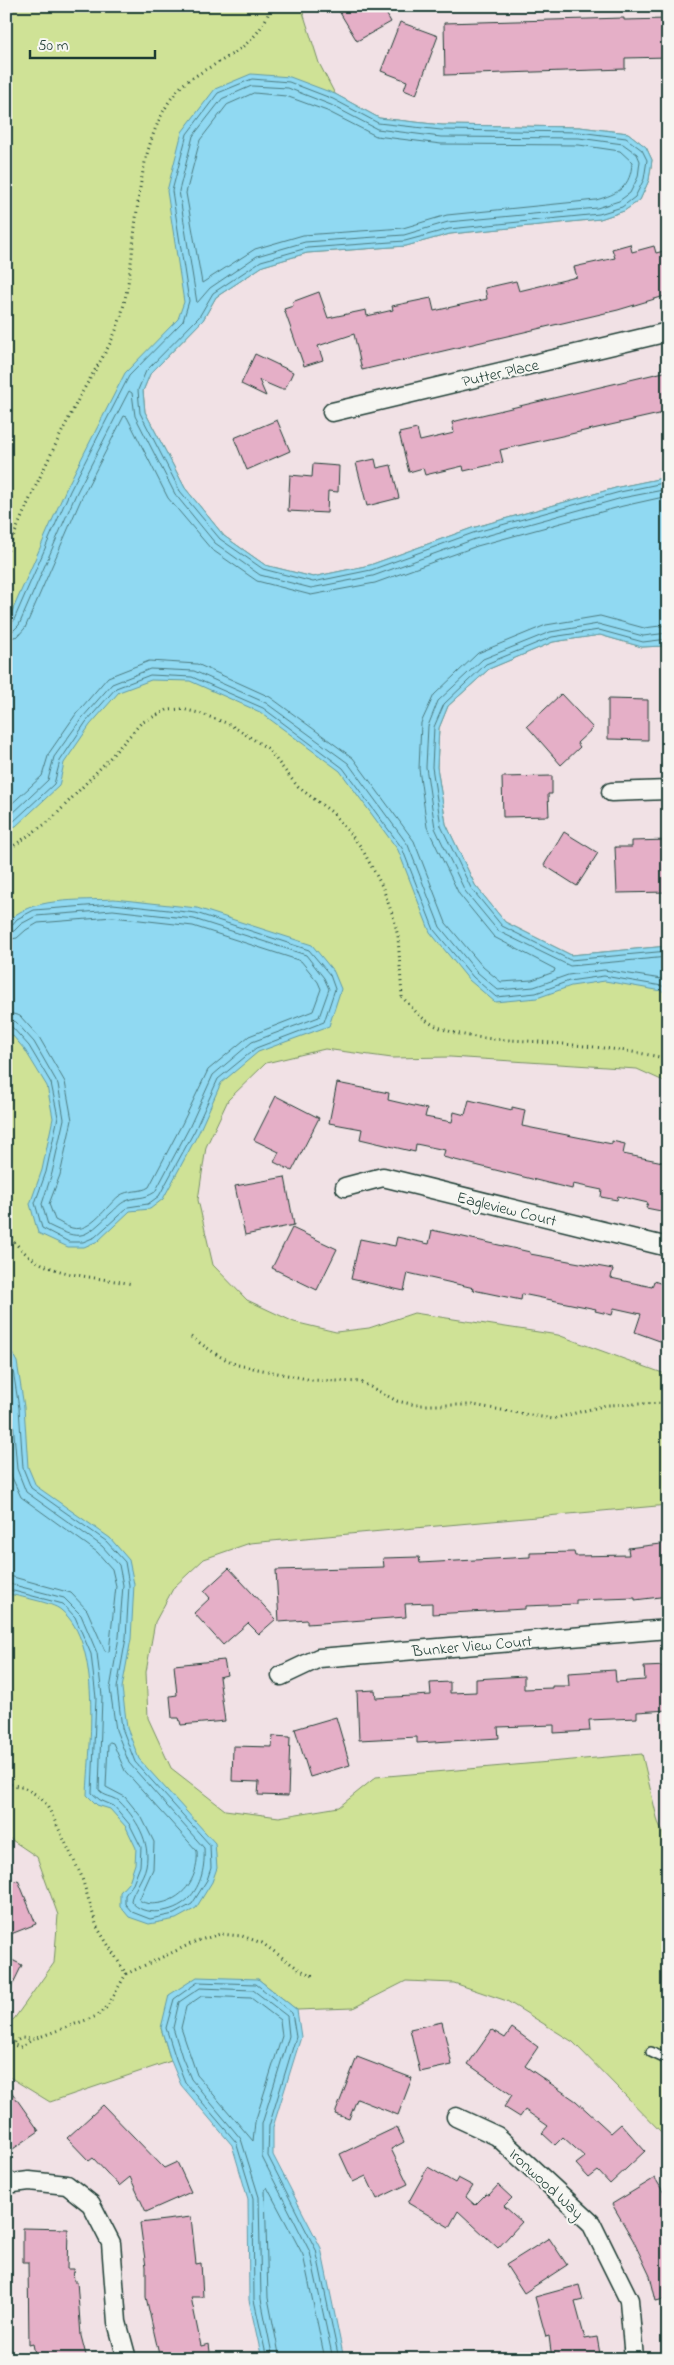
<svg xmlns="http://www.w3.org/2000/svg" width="674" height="2365" viewBox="0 0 674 2365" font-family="'Indie Flower',sans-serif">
<rect width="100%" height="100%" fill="#f1e1e5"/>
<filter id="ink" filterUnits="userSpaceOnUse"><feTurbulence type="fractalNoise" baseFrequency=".02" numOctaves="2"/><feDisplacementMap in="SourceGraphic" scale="10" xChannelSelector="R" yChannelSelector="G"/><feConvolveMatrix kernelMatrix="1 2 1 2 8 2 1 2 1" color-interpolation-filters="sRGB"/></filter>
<g filter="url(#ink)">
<polygon fill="#cfe296" stroke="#779065" points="6,6 301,6 319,63 335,94 379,118 442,125 580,127 628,133 646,147 652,160 649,180 640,200 624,211 600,219 450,234 406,246 307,253 263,266 216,297 203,320 150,374 143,391 145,412 185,488 224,536 265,565 313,577 370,565 472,528 619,487 668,477 668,643 663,646 642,647 600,635 553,642 489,669 448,706 439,728 437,767 446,824 475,885 505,922 571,955 668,946 668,1083 637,1069 450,1057 392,1058 325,1049 266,1063 228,1100 206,1147 198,1200 213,1265 247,1300 294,1322 336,1332 369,1328 414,1313 558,1335 668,1375 668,1505 250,1543 204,1559 174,1587 155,1622 146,1672 148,1718 171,1768 225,1810 279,1817 339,1807 376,1777 642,1754 658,1822 668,1843 668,2139 573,2042 507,2001 454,1983 406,1981 353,2008 297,2010 258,1979 161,2028 171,2061 50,2102 6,2075 6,2024 14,2019 54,1963 58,1915 37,1857 6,1836"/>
<g fill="#90d9f2" stroke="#639ba6">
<polygon points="251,74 290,77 335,94 379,118 442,125 580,127 628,133 646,147 652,160 649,180 640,200 624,211 600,219 450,234 406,246 307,253 263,266 216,297 203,320 150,374 143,391 145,412 185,488 224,536 265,565 313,577 370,565 472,528 619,487 668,477 668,643 663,646 642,647 600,635 553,642 489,669 448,706 439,728 437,767 446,824 475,885 505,922 571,955 668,946 668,992 605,981 571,986 537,998 495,1002 469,980 430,932 398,850 340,771 260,712 190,681 151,680 119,692 90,725 64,763 59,786 16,826 6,828 6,625 66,489 125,373 178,319 184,302 167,191 182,132 215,89"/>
<path d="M 114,899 L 197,908 L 312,945 L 334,972 L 341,989 L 329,1026 L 258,1052 L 221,1083 L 199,1132 L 163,1199 L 150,1209 L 130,1211 L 98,1241 L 84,1247 L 68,1247 L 38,1233 L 30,1204 L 42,1170 L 53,1118 L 47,1086 L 25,1050 L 6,1028 L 6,924 C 27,896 81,901 114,899 Z"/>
<path d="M 6,1342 L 17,1362 L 24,1407 L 28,1467 L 36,1486 L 110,1538 L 129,1560 L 134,1584 L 131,1639 L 122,1688 L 127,1728 L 139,1759 L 215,1843 L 217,1868 L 212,1882 L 196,1908 L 176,1919 L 149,1924 L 129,1917 L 120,1906 L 120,1892 L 129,1882 L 135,1864 L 136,1848 L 126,1827 L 110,1809 L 97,1805 L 87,1795 C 89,1746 103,1644 61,1610 C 52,1602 19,1597 6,1593 Z"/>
<polygon points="197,1977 258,1979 297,2010 301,2037 273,2127 273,2155 321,2248 344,2359 262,2359 249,2300 248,2199 232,2145 181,2085 171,2061 161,2028 169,1995"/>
</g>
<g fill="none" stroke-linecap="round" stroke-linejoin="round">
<g stroke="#4c7b80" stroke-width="1">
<polygon points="252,86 288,88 331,105 377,129 441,137 579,138 623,144 637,154 640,161 638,177 630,193 619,201 597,208 448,222 404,235 305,242 257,256 210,288 197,303 179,191 193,136 222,99"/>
<path d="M 254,93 L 286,96 L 327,111 L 376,136 L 441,144 L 579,145 L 620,151 L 632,162 C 631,187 618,194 596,200 L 447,215 L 403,228 L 303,235 L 255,249 L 202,283 L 186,193 L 200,140 L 227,105 Z"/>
<polyline points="6,625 13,622 70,491 129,376 183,321 189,301 172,191 187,134 218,93 252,79 289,82 333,99 378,123 441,130 579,132 626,138 642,150 647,160 644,179 635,197 622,207 599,214 449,229 405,241 307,248 261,261 213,293 199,317 146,371 138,390 140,413 180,491 220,539 263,569 313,582 371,570 473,533 620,492 668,482"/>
<polyline points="6,632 14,630 19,625 76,494 129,391 132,393 135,416 175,494 215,543 260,575 311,588 373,576 475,539 622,498 668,489"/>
<polyline points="668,633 643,636 598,624 550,632 483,659 438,701 428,726 426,767 435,828 465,891 498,931 570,966 668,957"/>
<polyline points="6,639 18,636 25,628 82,497 124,416 127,417 168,498 211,549 257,581 311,595 375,583 477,546 623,506 668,496"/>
<polyline points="668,639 643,642 599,630 552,637 486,664 444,704 434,727 432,767 441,826 471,888 502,926 570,960 668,951"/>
<polyline points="6,809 42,776 49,753 76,714 108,677 149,661 197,664 270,697 353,758 414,841 446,923 483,967 501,982 532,980 554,972 555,969 494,937 459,894 427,827 419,769 421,723 434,695 478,653 546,625 600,616 644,628 668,625"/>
<polyline points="6,817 11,815 48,780 54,757 82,718 112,684 150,669 194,671 266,703 348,763 408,845 440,927 477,972 498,990 534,987 568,975 604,970 668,980"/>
<polyline points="6,823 14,821 54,784 60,761 86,722 116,688 150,675 192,677 263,708 343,768 402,848 434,930 473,977 496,997 536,993 569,981 604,976 668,987"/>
<polyline points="6,927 11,926 17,919 34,910 113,904 196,913 309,950 330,975 335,989 324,1022 256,1048 218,1079 195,1130 159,1196 148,1204 128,1207 95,1237 83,1242 69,1242 42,1228 35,1203 46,1172 58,1117 51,1083 29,1046 12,1027 6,1026"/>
<path d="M 6,933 L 14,931 L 21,924 L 36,916 L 113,910 L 194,919 L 306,955 L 324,978 L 329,989 L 319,1017 L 252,1042 L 213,1075 L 189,1128 L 155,1192 C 143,1200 137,1196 126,1201 C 120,1203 116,1209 111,1213 C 84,1238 82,1242 48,1225 L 42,1204 L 52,1173 L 64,1119 L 58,1084 L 34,1042 L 16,1022 L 6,1019"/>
<path d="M 6,940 L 17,938 L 26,930 L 38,923 L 113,917 L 193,926 L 301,961 L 318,982 L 321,989 L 313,1011 L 249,1036 L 208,1070 L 182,1124 L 149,1187 C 140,1193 129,1189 119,1196 C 107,1205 91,1233 72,1228 C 66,1227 60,1222 55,1220 L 49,1204 L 60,1175 L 72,1120 L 65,1082 L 39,1037 L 20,1016 L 6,1012"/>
<polyline points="6,1353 12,1364 19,1408 23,1468 31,1488 106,1541 125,1562 129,1585 126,1638 117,1688 122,1728 135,1762 210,1845 211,1868 207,1880 192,1904 174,1914 150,1919 132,1912 125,1904 125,1895 133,1884 140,1866 141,1847 130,1825 114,1806 100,1800 92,1793 96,1698 91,1654 75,1617 63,1604 6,1589"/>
<path d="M 6,1366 L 12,1409 L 17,1469 L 26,1492 L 102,1546 L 119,1565 L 123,1585 L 119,1637 L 110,1689 L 116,1730 L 129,1763 L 204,1848 C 205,1866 202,1885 188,1899 C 174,1913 143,1918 131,1901 C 131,1894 144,1877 146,1866 C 151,1842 136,1818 119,1801 C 113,1796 104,1797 99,1790 L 102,1696 L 97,1653 L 81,1615 L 64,1598 L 6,1583"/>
<polyline points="6,1428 9,1471 21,1497 97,1552 112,1569 116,1586 109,1652 105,1651 87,1610 71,1593 6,1575"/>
<path d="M 110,1742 L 113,1743 L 125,1771 L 197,1851 C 199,1875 186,1898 161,1903 C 153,1904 147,1905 139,1900 L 153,1869 L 154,1842 L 142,1818 L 125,1797 L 106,1787 L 108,1744 Z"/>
<polygon points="202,1996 251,1998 280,2020 282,2036 255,2122 253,2141 197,2075 181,2028 186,2007"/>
<polyline points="267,2359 254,2300 253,2198 236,2142 185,2082 176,2059 166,2028 174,1999 198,1982 256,1984 292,2013 296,2037 269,2126 268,2156 316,2250 339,2359"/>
<polyline points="273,2359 261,2299 259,2197 241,2139 191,2079 182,2057 173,2028 179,2002 200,1988 253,1990 287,2016 289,2036 262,2124 262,2157 310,2252 333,2359"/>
<polyline points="280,2359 268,2298 265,2190 267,2187 303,2255 325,2359"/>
</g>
</g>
<g fill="#e5afc7" stroke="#1f3d34">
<polygon points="336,6 382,6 391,22 357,41"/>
<polygon points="624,18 624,20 668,19 668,57 625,58 625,69 445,75 444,23"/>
<polygon points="400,22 438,36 416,95 404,90 407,81 381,71"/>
<polygon points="630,244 632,252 654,246 656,253 668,250 668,295 618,310 362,370 354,334 318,346 323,360 304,366 284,309 293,306 292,302 319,292 328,318 366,310 367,316 393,310 392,306 431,298 434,311 487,299 485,288 516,281 519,291 577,277 574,267 615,258 612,249"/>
<polygon points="255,354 293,372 285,389 280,389 259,380 266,396 241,384"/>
<polygon points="668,371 668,412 500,450 503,462 464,471 463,466 425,475 423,468 409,472 399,433 417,429 420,441 454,433 452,422"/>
<polygon points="277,420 290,451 247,470 234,438"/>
<polygon points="375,459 377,468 391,465 399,498 367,506 356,463"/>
<polygon points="313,464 339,466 338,492 328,491 327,513 288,511 290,475 312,477"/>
<polygon points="561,694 593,728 577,743 580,747 561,765 527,726"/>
<polygon points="608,699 648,700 648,740 608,739"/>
<polygon points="552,776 552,794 548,794 549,816 503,817 502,777"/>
<polygon points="564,832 598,853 577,886 544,865"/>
<polygon points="668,840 668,892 617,893 615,847 632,847 632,841"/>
<polygon points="337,1083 389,1093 388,1100 427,1109 425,1117 452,1122 454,1112 465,1115 469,1100 512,1110 512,1107 525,1110 522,1126 612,1144 612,1141 625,1144 623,1154 668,1163 668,1208 662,1207 661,1211 646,1208 648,1203 618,1196 617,1200 601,1197 602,1190 573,1184 572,1189 443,1157 445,1150 416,1144 415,1152 360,1139 362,1129 329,1123"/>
<polygon points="276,1096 319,1118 292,1171 274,1162 279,1152 254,1140"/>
<polygon points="285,1177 294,1225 245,1235 235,1186"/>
<polygon points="292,1228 337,1249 317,1290 272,1268"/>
<polygon points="432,1230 530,1252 530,1254 613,1269 611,1278 652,1287 654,1281 668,1286 668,1344 635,1332 641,1314 614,1308 612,1315 595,1311 596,1309 522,1294 521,1300 473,1290 474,1288 408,1273 404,1291 351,1279 360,1239 395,1246 397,1237 429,1244"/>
<polygon points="668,1543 668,1596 635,1600 635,1598 576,1600 576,1604 525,1606 525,1609 432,1614 432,1603 405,1604 406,1617 307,1624 307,1620 279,1622 276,1570 384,1567 383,1558 419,1557 420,1563 530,1557 530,1553 574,1552 575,1556 629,1555 628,1548"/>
<polygon points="229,1568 276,1619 259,1634 248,1623 223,1645 194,1613 210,1598 204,1591"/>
<polygon points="224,1660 227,1675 219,1677 225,1721 181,1725 179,1718 172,1718 170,1696 177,1695 174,1665"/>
<polygon points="668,1666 668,1710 637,1712 637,1718 589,1720 590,1731 554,1733 554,1725 498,1727 499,1738 417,1743 417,1737 359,1740 357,1691 375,1690 376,1698 431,1695 430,1683 450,1682 450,1693 476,1692 476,1679 524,1676 524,1689 552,1688 552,1686 569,1686 568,1673 615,1670 616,1682 645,1680 644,1667"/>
<polygon points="336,1717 350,1765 310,1777 295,1729"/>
<polygon points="273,1736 290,1737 288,1796 258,1795 259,1782 232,1781 233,1746 272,1747"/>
<polygon points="18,1880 36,1924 6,1936 6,1884"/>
<polygon points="6,1957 22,1965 6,1998"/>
<polygon points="442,2022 452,2065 420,2072 410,2029"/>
<polygon points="512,2028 538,2047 525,2066 576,2101 611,2133 621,2124 645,2151 610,2184 598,2171 589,2178 576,2164 585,2157 563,2137 555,2145 542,2133 548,2126 525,2110 520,2117 504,2107 512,2095 468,2064 492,2030 505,2038"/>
<polygon points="357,2057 412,2078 398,2115 357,2099 349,2119 335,2114"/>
<polygon points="6,2084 39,2131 13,2149 6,2140"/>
<polygon points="103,2105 164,2168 177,2162 191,2192 146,2212 130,2177 119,2186 93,2158 89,2161 67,2138"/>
<polygon points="397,2127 404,2142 391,2149 408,2184 377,2199 366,2176 353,2182 340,2154"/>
<polygon points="428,2167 455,2183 458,2178 473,2186 466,2197 475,2205 486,2194 489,2195 498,2185 512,2198 504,2206 522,2222 498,2248 458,2211 449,2227 408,2203"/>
<polygon points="655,2178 668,2200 668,2298 656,2301 650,2276 633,2240 612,2204"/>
<polygon points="191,2217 196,2264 201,2263 203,2297 191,2297 201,2346 209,2344 211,2359 160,2359 146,2297 146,2267 140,2223"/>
<polygon points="23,2228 68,2229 67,2269 73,2269 74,2281 77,2281 81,2336 87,2359 36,2359 33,2344 29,2345 28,2262 23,2262"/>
<polygon points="549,2238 567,2265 524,2293 506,2265"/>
<polygon points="579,2285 583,2300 575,2302 585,2339 597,2337 600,2354 590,2356 590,2359 552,2359 549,2336 546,2337 535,2297"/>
</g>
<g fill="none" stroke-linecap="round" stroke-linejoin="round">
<defs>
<polyline id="lane" points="651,2052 668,2060"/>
<g id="street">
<polyline points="332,412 668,332"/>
<polyline points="611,792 668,790"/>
<polyline points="345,1187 383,1177 668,1247"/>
<polyline points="281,1676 319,1658 668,1629"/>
<polyline points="456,2117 497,2136 591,2223 629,2300 634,2359"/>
<polyline points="6,2184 29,2181 67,2185 91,2204 111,2243 117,2322 127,2359"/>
</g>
</defs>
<use href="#lane" stroke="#1f3d34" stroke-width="12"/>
<use href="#street" stroke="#1f3d34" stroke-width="21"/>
<g stroke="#1f3d34" stroke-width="3" stroke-dasharray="1 4" stroke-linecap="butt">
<path d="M 6,555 C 27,502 52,451 78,400 C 93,371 114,344 122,312 C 139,247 131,174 163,112 C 167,105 172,96 178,90 C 185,81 196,76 205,70 C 234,54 261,40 271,6"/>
<path d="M 6,851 L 51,820 L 108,760 L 141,723 L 167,710 L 182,709 L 199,713 L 229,724 L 267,748 L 298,787 L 333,813 L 361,847 L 382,886 L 394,919 L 398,937 L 402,997 C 411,1006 419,1017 430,1023 C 459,1039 496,1039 527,1041 C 574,1045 622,1048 668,1059"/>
<path d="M 6,1229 C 33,1278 83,1274 132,1284"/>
<polyline points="191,1337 219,1356 238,1365 312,1380 361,1382 397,1401 416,1405 473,1405 553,1419 606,1405 668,1403"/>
<polyline points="6,1783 25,1788 35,1794 44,1801 50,1811 81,1875 97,1927 126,1974"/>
<polyline points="34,2039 20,2047 14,2045 14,2042 22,2038 34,2039 97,2016 107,2007 126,1974 197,1941 220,1934 242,1936 262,1943 300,1970 316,1977"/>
</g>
<use href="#lane" stroke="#f6f6f2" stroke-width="9"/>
<use href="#street" stroke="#f6f6f2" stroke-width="18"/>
</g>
</g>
<g text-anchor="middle" stroke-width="4" stroke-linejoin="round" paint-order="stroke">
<g font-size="16" fill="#1f3d34" stroke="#f6f6f2">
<text transform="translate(500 372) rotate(-13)" y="6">Putter Place</text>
<text transform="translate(507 1208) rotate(14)" y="6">Eagleview Court</text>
<text transform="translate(472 1645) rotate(-5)" y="6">Bunker View Court</text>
<text transform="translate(547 2183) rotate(43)" y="6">Ironwood Way</text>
</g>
</g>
<rect width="674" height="2365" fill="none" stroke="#f6f6f2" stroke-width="25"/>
<rect x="12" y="12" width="649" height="2340" fill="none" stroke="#1f3d34" stroke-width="2" filter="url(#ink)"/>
<path d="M30 50v8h125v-8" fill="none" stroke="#1f3d34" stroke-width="2.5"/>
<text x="38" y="50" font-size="15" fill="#1f3d34" stroke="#f6f6f2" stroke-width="4" paint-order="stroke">50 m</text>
</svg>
